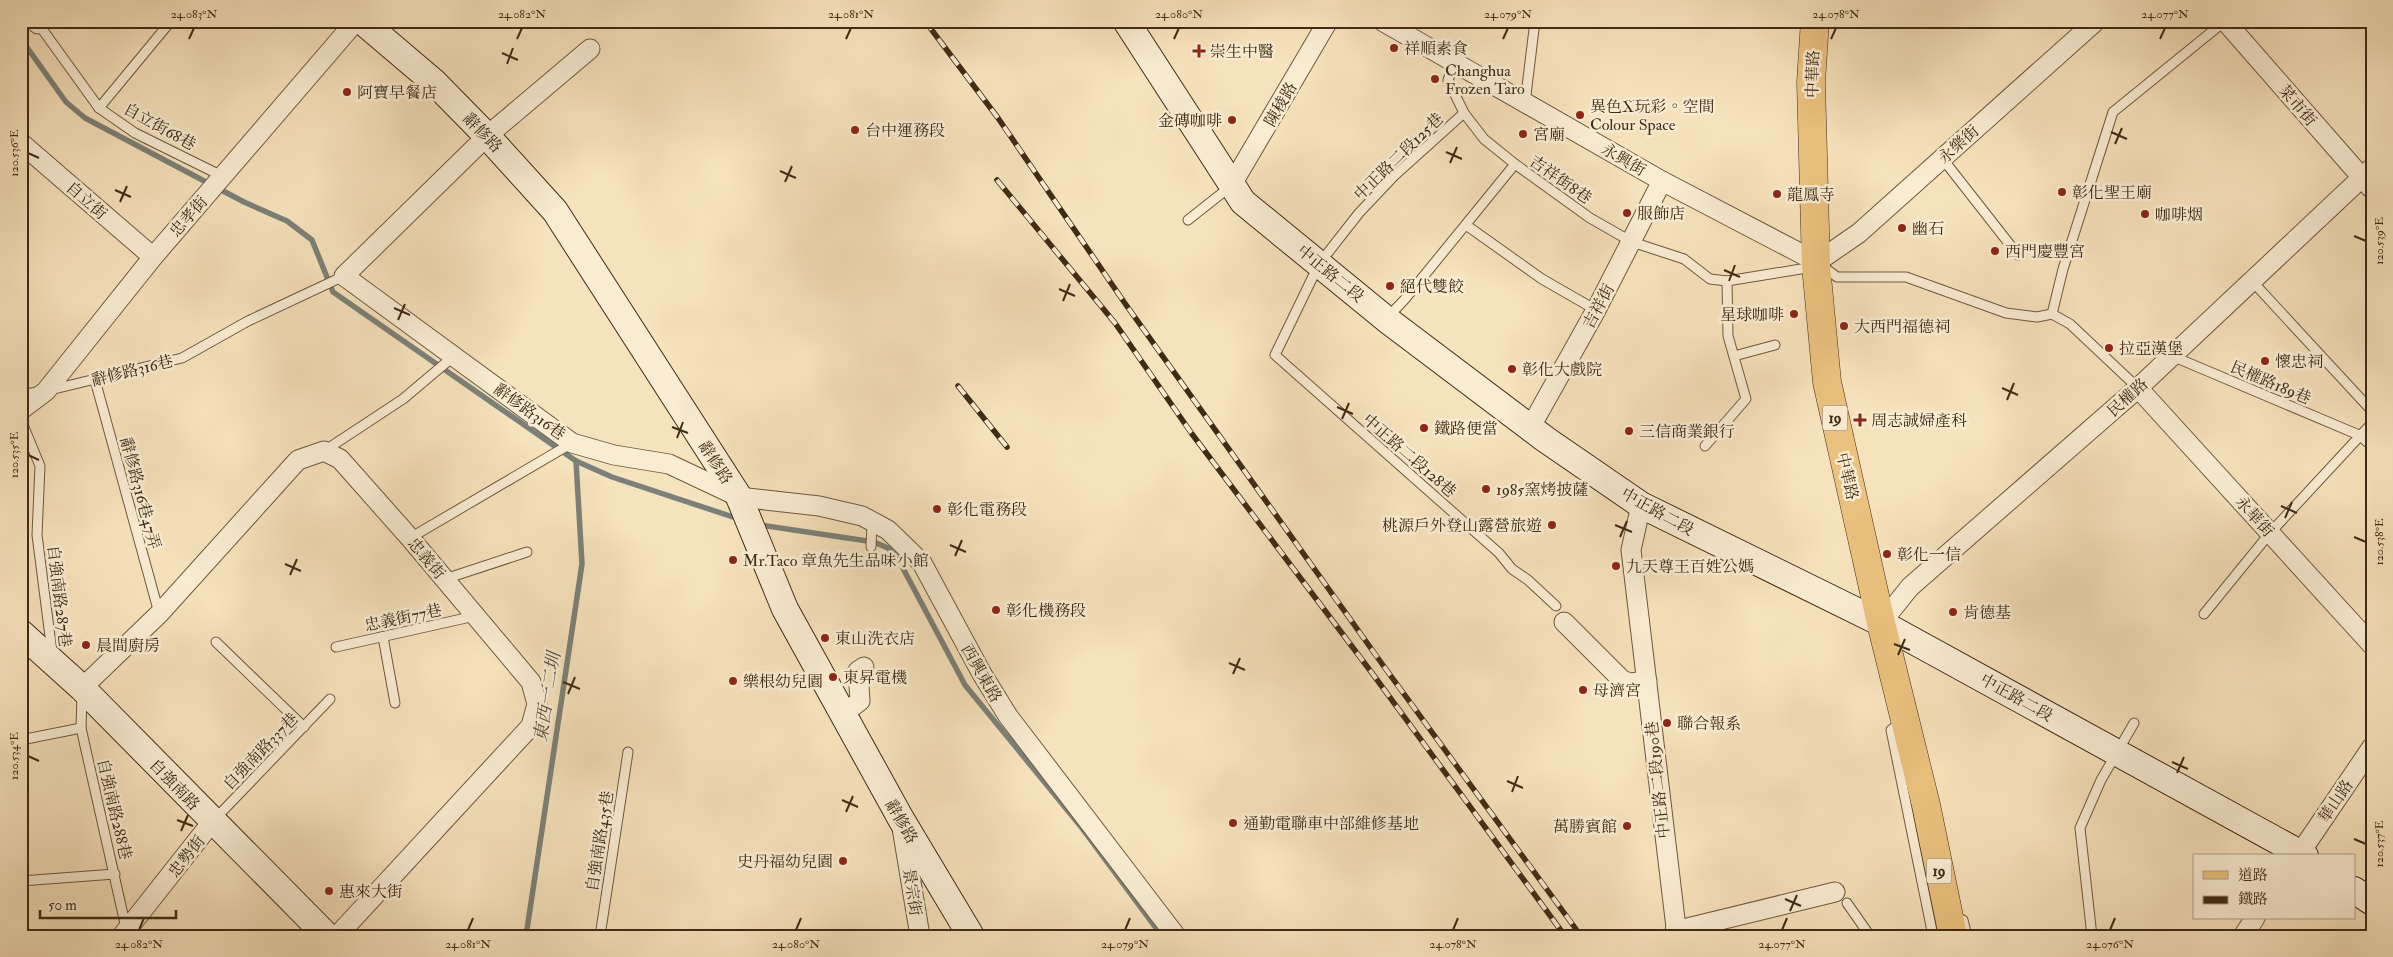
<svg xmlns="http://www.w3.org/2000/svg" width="2393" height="957" viewBox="0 0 2393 957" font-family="'IM FELL Double Pica','Noto Serif TC',serif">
<rect width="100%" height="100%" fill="#f6e2bc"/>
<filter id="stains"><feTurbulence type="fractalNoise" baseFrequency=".004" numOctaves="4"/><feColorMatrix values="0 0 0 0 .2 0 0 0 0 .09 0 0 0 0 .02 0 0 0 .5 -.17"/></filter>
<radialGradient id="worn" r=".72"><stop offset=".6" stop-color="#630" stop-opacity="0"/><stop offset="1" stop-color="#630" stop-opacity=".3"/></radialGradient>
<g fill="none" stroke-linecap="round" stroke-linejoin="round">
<g stroke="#7b817a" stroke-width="5.5">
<polyline points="21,39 66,102 85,118 244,202 287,221 312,240 333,292 576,461 612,477 739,519"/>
<polyline points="760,525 874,542 888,548 897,557 965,685 1082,828 1162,936"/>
<polyline points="526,936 582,564 576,461"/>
</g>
<defs>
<g id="lane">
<polyline points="37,22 99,108 135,133 222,176"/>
<polyline points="1454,64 1448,80 1464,113 1394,176 1359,213 1319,264 1275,355 1499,553 1512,569 1528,580 1556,606"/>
<polyline points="1525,103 1535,21"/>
<polyline points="99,108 171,21"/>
<polyline points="1464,113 1484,139 1515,164"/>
<polyline points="1942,158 2018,255"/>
<polyline points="1188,220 1231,186"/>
<polyline points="1466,225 1542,279 1596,310"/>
<polyline points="1821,265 1837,277 1906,277 2006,313 2037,317 2052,314 2070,324 2138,388"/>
<polyline points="2252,281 2372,411"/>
<polyline points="2052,314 2063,269 2113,112 2225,21"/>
<polyline points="1388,317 1405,299 1515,164 1590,218 1632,242 1684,259 1710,279 1727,281 1813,267"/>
<polyline points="1734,356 1775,345"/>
<polyline points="2172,356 2359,435 2372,446"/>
<polyline points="95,380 159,613"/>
<polyline points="50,390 182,358 248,321 344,276"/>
<polyline points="21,395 37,392"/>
<polyline points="21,420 40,466 37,535 52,652"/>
<polyline points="1705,446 1746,399 1728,336 1727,281"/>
<polyline points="324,451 403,399 454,356"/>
<polyline points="410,538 572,443"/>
<polyline points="871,547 872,522"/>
<polyline points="445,579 527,552"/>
<polyline points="2204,614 2270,533 2372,423"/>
<polyline points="383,637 395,703"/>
<polyline points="216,642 304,727"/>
<polyline points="336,647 475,616"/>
<polyline points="82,696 81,728 126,928"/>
<polyline points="1902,721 1891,730 1933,936"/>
<polyline points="21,740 81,728"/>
<polyline points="214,820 330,699"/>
<polyline points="21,881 115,874"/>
<polyline points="1847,903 1870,936"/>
<polyline points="1963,920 1967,936"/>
<polyline points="600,936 628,752"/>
<polyline points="2092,936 2080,828 2101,780 2134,723"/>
</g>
<g id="street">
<polyline points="1382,21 1662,181 1817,262 1859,233 2096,21"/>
<polyline points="2225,21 2372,189"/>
<polyline points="38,24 41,21"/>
<polyline points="590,49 487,136 344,276 572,443 614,455 669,464 739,497 819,506 862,516 888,530 922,563 982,674 1008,716 1176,936"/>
<polyline points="21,143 153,257"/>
<polyline points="1231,186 1328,21"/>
<polyline points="2138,388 2372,645"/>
<polyline points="21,410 46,391 153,257 356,21"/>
<polyline points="1530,428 1596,310 1662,181"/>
<polyline points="1641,505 1631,550 1677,936"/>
<polyline points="1564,622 1622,680 1630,683 1647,681"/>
<polyline points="1881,623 1910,587 2138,388 2372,168"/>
<polyline points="82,688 159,614 298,460 324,451 340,459 410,538 531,682 537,704 531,726 337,936"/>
<polyline points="843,714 860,701 858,671 864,667"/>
<polyline points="902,828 920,936"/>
<polyline points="2298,856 2372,747"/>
<polyline points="1675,931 1835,892"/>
<polyline points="122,936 212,822"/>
<polyline points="2243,936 2255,918"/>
</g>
<g id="secondary">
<polyline points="362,21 435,83 487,136 555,211 739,497 785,609 901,819 971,936"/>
<polyline points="1126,21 1243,202 1386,319 1545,439 1641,505 1881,623 2305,856"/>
<polyline points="21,633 82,688 327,936"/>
<polyline points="2354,890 2372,902"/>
</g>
<polyline id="primary" points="1815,21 1811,82 1816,266 1827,382 1881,623 1926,805 1953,936"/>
</defs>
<use href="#lane" stroke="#6d593f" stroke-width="11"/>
<use href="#street" stroke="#6d593f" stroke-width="21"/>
<use href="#secondary" stroke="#3f2b15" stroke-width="28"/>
<use href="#primary" stroke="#3f2b15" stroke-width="29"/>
<use href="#lane" stroke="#f9ecd3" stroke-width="9"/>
<use href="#street" stroke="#f9ecd3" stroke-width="19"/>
<use href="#secondary" stroke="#f9ecd3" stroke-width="26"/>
<use href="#primary" stroke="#ebc17e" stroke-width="28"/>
<defs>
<g id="rail">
<polyline points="925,21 998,118 1124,302 1385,668 1581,936"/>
<polyline points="997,180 1115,323 1192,434 1372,673 1565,936"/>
<polyline points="958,386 1007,447"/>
</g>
</defs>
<use href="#rail" stroke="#3f2b15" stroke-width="5.5"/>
<use href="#rail" stroke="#f9ecd3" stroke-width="4" stroke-dasharray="11" stroke-linecap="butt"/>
</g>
<path fill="none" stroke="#3f2b15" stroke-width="2" d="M 189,39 L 194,28M 517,39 L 522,28M 846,39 L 851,28M 1174,39 L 1179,28M 1503,39 L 1508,28M 1831,39 L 1836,28M 2160,39 L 2165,28M 502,53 L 518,60M 507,64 L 513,48M 2111,132 L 2127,139M 2115,144 L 2122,128M 1446,152 L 1462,159M 28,153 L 39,158M 1450,163 L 1457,147M 780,171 L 796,178M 785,182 L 792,166M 115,190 L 131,197M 120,202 L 127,186M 2354,236 L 2366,241M 1724,270 L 1740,277M 1729,281 L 1735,265M 1059,289 L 1075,296M 1063,301 L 1070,284M 394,308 L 410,315M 398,320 L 405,304M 2002,388 L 2018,395M 2007,400 L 2014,383M 1337,407 L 1353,414M 1342,419 L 1349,403M 672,427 L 688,433M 677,438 L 683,422M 28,455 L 39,460M 2281,506 L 2297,513M 2285,518 L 2292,502M 1615,525 L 1632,532M 1620,537 L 1627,521M 2354,537 L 2366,542M 950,545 L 966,552M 955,556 L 962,540M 285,564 L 301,571M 290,575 L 297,559M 1894,644 L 1910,650M 1898,655 L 1905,639M 1229,663 L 1245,670M 1233,674 L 1240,658M 563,682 L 580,689M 568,694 L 575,677M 28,756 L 39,761M 2172,762 L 2188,769M 2177,773 L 2184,757M 1507,781 L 1523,788M 1512,792 L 1518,776M 842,800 L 858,807M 846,812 L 853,796M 177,820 L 193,826M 181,831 L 188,815M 2354,839 L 2366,844M 1785,899 L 1801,906M 1790,911 L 1797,895M 139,930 L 144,918M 468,930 L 473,918M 796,930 L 801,918M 1125,930 L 1130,918M 1453,930 L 1458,918M 1782,930 L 1787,918M 2110,930 L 2115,918"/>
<g fill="#8f2418" stroke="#f9ecd3" stroke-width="2">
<circle cx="1394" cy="48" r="5"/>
<path d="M1196.5 43.5h5v5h5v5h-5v5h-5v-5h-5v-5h5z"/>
<circle cx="1435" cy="79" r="5"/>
<circle cx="347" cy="92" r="5"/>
<circle cx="1580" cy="115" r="5"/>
<circle cx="1232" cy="120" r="5"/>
<circle cx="855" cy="130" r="5"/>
<circle cx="1523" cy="134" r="5"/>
<circle cx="2062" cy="192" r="5"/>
<circle cx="1777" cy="194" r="5"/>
<circle cx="1627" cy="213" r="5"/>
<circle cx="2145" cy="214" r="5"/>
<circle cx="1902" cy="228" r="5"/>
<circle cx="1995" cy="251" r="5"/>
<circle cx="1390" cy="286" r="5"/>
<circle cx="1794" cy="314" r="5"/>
<circle cx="1844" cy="326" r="5"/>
<circle cx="2109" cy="348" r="5"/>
<circle cx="2265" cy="361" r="5"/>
<circle cx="1512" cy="369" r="5"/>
<path d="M1857.5 412.5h5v5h5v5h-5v5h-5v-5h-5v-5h5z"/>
<circle cx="1424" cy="428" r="5"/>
<circle cx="1629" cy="431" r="5"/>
<circle cx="1486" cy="489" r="5"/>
<circle cx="937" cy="509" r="5"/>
<circle cx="1552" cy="525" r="5"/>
<circle cx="1887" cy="554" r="5"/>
<circle cx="733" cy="560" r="5"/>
<circle cx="1616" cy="566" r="5"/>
<circle cx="996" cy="610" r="5"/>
<circle cx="1953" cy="612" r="5"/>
<circle cx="825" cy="638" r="5"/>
<circle cx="86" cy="645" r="5"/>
<circle cx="833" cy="677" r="5"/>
<circle cx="733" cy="681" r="5"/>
<circle cx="1583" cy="690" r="5"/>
<circle cx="1667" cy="723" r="5"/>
<circle cx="1233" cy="823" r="5"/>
<circle cx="1627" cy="826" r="5"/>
<circle cx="843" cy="861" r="5"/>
<circle cx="329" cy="891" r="5"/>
</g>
<g text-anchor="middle" stroke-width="5" stroke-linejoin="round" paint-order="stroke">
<g fill="#f9ecd3" stroke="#77654e" stroke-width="1">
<rect x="1822.5" y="405.5" width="25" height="25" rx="4"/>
<rect x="1926.5" y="858.5" width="25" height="25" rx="4"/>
</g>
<g font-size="15" font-weight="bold" fill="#3f2b15">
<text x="1835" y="423">19</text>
<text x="1939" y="876">19</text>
</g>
<g font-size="16" fill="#3f2b15" stroke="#f9ecd3" text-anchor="start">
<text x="1404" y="54">祥順素食</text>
<text x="1210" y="57">崇生中醫</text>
<text x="1445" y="76">Changhua<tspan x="1445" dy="18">Frozen Taro</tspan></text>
<text x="357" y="98">阿寶早餐店</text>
<text x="1590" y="112">異色X玩彩。空間<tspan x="1590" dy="18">Colour Space</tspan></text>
<text x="1222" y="126" text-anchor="end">金磚咖啡</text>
<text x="865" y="136">台中運務段</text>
<text x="1533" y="140">宮廟</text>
<text x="2072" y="198">彰化聖王廟</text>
<text x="1787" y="200">龍鳳寺</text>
<text x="1637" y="219">服飾店</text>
<text x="2155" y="220">咖啡烟</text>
<text x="1912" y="234">幽石</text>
<text x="2005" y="257">西門慶豐宮</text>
<text x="1400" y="292">絕代雙餃</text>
<text x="1784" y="320" text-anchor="end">星球咖啡</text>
<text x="1854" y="332">大西門福德祠</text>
<text x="2119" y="354">拉亞漢堡</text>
<text x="2275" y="367">懷忠祠</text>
<text x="1522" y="375">彰化大戲院</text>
<text x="1871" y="426">周志誠婦產科</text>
<text x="1434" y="434">鐵路便當</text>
<text x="1639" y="437">三信商業銀行</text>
<text x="1496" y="495">1985窯烤披薩</text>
<text x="947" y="515">彰化電務段</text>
<text x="1542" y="531" text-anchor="end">桃源戶外登山露營旅遊</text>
<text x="1897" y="560">彰化一信</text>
<text x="743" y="566">Mr.Taco 章魚先生品味小館</text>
<text x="1626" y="572">九天尊王百姓公媽</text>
<text x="1006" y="616">彰化機務段</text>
<text x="1963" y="618">肯德基</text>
<text x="835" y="644">東山洗衣店</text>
<text x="96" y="651">晨間廚房</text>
<text x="843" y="683">東昇電機</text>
<text x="743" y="687">樂根幼兒園</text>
<text x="1593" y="696">母濟宮</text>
<text x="1677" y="729">聯合報系</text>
<text x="1243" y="829">通勤電聯車中部維修基地</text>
<text x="1617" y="832" text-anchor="end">萬勝賓館</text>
<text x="833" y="867" text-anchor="end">史丹福幼兒園</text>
<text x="339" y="897">惠來大街</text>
</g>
<g font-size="16" fill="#3f2b15" stroke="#f9ecd3">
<text transform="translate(1812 74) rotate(-88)" y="6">中華路</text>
<text transform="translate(1280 104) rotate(-60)" y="6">陳稜路</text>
<text transform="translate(2298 105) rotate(49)" y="6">菜市街</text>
<text transform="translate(160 126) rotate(29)" y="6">自立街68巷</text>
<text transform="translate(483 132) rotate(46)" y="6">辭修路</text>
<text transform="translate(1958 144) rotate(-42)" y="6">永樂街</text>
<text transform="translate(1398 156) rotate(-44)" y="6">中正路二段125巷</text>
<text transform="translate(1624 159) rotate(30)" y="6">永興街</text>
<text transform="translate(1561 179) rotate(35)" y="6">吉祥街8巷</text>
<text transform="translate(87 200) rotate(41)" y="6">自立街</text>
<text transform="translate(188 216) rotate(-49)" y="6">忠孝街</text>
<text transform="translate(1331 273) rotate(39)" y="6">中正路二段</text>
<text transform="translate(1598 306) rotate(-62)" y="6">吉祥街</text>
<text transform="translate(132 370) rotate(-14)" y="6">辭修路316巷</text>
<text transform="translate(2271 382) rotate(23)" y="6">民權路189巷</text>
<text transform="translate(2127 397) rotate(-42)" y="6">民權路</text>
<text transform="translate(530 411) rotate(36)" y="6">辭修路316巷</text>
<text transform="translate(1410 455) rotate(41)" y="6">中正路二段128巷</text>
<text transform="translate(716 462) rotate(57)" y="6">辭修路</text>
<text transform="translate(1848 476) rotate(77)" y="6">中華路</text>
<text transform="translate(141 493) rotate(75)" y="6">辭修路316巷47弄</text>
<text transform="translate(1658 511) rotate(29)" y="6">中正路二段</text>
<text transform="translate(2255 516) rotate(48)" y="6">永華街</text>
<text transform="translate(427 558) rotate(50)" y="6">忠義街</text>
<text transform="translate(60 596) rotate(83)" y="6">自強南路287巷</text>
<text transform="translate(403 617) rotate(-12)" y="6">忠義街77巷</text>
<text transform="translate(982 673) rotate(60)" y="6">西興東路</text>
<text transform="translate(2017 697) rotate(29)" y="6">中正路二段</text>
<text transform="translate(260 751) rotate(-46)" y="6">自強南路337巷</text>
<text transform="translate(1657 780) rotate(-96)" y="6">中正路二段190巷</text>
<text transform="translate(175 784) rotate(46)" y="6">自強南路</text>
<text transform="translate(2335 801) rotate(-56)" y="6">華山路</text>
<text transform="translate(115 809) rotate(77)" y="6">自強南路288巷</text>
<text transform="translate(902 821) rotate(60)" y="6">辭修路</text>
<text transform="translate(599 841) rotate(-81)" y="6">自強南路435巷</text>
<text transform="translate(186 856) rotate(-52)" y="6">忠勢街</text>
<text transform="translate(913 892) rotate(81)" y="6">景宗街</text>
</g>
<g font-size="18" font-style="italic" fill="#584f3f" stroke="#f9ecd3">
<text transform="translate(547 697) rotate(-81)" y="6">東西一二圳</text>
</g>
</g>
<rect width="2393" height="957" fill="none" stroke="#f6e2bc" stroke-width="55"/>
<rect x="2193" y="854" width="162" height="65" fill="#f9ecd3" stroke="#af9f87"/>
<rect x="2203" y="871" width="25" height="8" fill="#ebc17e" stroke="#af9f87"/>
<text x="2238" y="880" font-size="15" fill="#3f2b15">道路</text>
<rect x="2203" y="896" width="25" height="8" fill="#3f2b15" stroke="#af9f87"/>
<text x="2238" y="904" font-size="15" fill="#3f2b15">鐵路</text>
<path d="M40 910v8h136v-8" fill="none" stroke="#3f2b15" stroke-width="2.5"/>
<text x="48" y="910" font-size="15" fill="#3f2b15" stroke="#f9ecd3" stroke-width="4" paint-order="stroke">50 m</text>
<rect x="28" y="28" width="2338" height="902" fill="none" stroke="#3f2b15" stroke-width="2"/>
<g font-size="12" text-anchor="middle" fill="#3f2b15">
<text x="194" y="18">24.083°N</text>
<text x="522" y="18">24.082°N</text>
<text x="851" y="18">24.081°N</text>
<text x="1179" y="18">24.080°N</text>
<text x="1508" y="18">24.079°N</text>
<text x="1836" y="18">24.078°N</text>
<text x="2165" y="18">24.077°N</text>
<text transform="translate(14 153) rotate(-90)" y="4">120.536°E</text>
<text transform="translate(2379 241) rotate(-90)" y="4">120.539°E</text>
<text transform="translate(14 455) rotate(-90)" y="4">120.535°E</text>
<text transform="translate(2379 542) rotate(-90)" y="4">120.538°E</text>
<text transform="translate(14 756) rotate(-90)" y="4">120.534°E</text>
<text transform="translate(2379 844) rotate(-90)" y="4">120.537°E</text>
<text x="139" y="948">24.082°N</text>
<text x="468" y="948">24.081°N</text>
<text x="796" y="948">24.080°N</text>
<text x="1125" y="948">24.079°N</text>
<text x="1453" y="948">24.078°N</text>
<text x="1782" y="948">24.077°N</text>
<text x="2110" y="948">24.076°N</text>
</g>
<rect width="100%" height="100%" filter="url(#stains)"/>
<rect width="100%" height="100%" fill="url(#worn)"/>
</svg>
